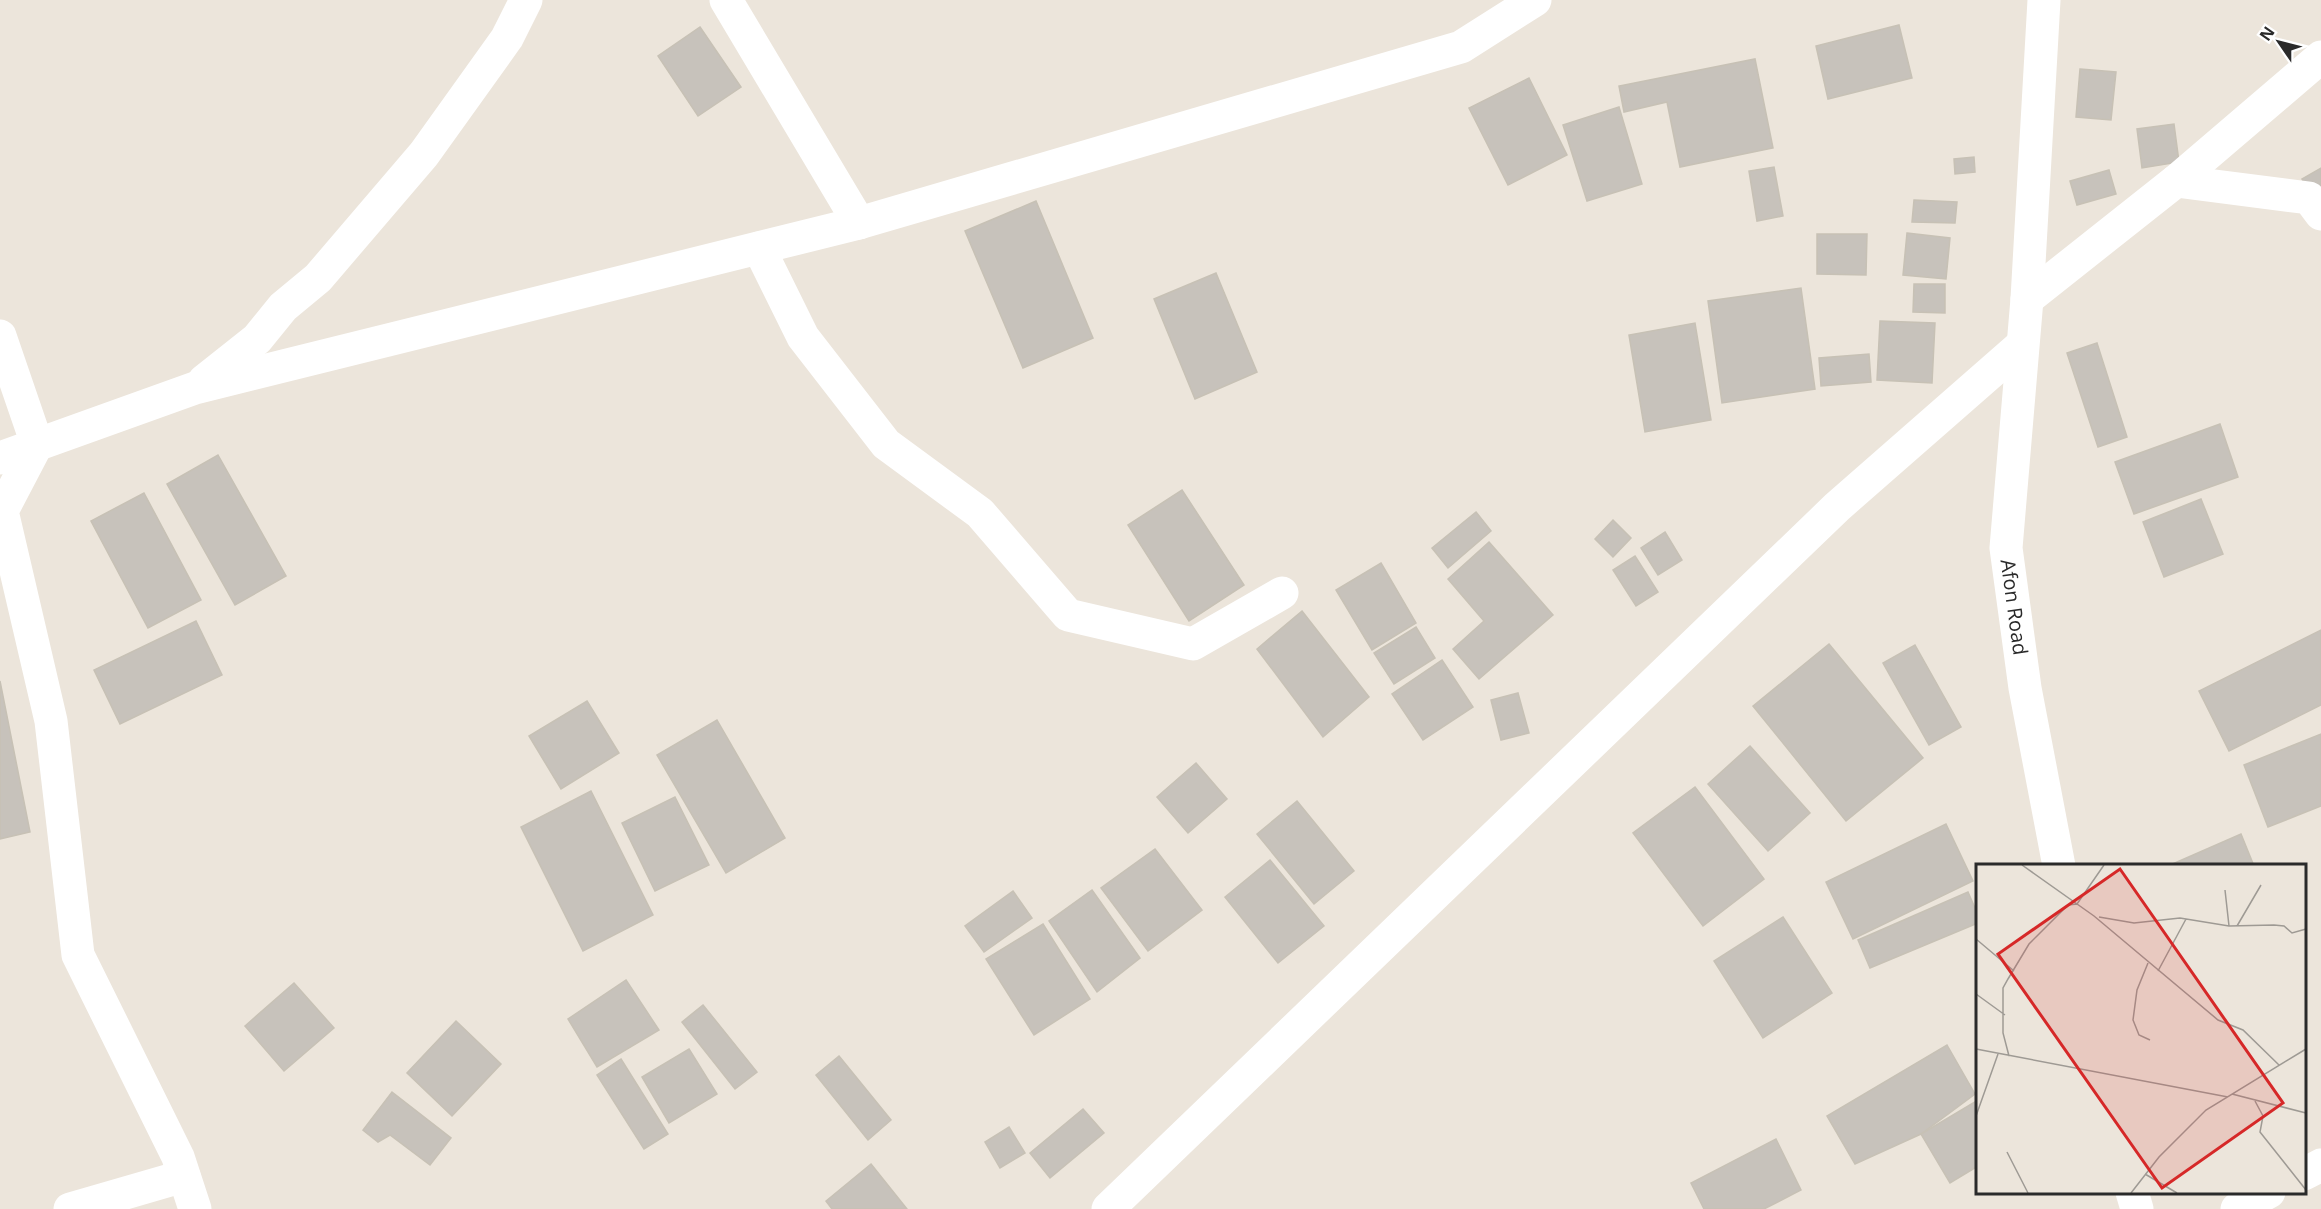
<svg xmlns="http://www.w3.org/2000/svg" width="2321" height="1209" viewBox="0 0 2321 1209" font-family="'Open Sans',sans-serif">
<rect width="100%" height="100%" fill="#ece5db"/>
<g fill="#c7c2bb" stroke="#c7c1b5" stroke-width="1.5">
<polygon points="1899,25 1912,78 1828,99 1816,46"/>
<polygon points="700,27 741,87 698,116 658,56"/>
<polygon points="1755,59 1773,148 1680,167 1667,102 1624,112 1619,86"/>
<polygon points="2080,69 2116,72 2111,120 2076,117"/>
<polygon points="1529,78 1567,155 1508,185 1469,108"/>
<polygon points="1619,107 1642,184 1587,201 1563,125"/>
<polygon points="2174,124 2179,162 2142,168 2137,129"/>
<polygon points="1974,157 1975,172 1955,174 1954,159"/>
<polygon points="1774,167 1783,216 1757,221 1749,171"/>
<polygon points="2321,168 2321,211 2302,179"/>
<polygon points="2109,170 2116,194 2077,205 2070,181"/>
<polygon points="1914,200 1957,202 1955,223 1912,222"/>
<polygon points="1036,201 1093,338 1023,368 965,231"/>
<polygon points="1907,233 1950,238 1946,279 1903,275"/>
<polygon points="1817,234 1867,234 1866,275 1817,274"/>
<polygon points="1216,273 1257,372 1195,399 1154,299"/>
<polygon points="1914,284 1945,284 1945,313 1913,312"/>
<polygon points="1801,288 1815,389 1722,403 1708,301"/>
<polygon points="1880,321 1935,323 1932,383 1877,380"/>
<polygon points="1695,323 1711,420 1645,432 1629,335"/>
<polygon points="2097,343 2127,437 2098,447 2067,353"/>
<polygon points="1869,354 1871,382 1821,386 1819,358"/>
<polygon points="2220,424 2238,477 2134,514 2115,462"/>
<polygon points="218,455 286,576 235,605 167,484"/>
<polygon points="1182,490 1244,585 1189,621 1128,525"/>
<polygon points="144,493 201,600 148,628 91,521"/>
<polygon points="2201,499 2223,554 2164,577 2143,522"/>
<polygon points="1476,512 1491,531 1448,568 1432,548"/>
<polygon points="1613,520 1631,538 1613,557 1595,539"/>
<polygon points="1665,532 1682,560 1658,575 1641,548"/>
<polygon points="1489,542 1553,615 1479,679 1453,649 1484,621 1448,579"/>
<polygon points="1635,556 1658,592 1636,606 1613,570"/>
<polygon points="1381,563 1416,623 1372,650 1336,590"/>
<polygon points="1302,611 1369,697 1323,737 1257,649"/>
<polygon points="196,621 222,675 120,724 94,670"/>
<polygon points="1416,627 1435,658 1394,684 1374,653"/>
<polygon points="2321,630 2321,705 2229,751 2199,691"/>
<polygon points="1829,644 1923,758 1846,821 1753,706"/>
<polygon points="1915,645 1961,727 1929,745 1883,663"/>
<polygon points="1442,660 1473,707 1423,740 1392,694"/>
<polygon points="0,681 30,832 0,839"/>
<polygon points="1518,693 1529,733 1501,740 1491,700"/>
<polygon points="587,701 619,753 561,789 529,736"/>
<polygon points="717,720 785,838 726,873 657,755"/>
<polygon points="2321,734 2321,806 2268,827 2244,765"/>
<polygon points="1750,746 1810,813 1768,851 1708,784"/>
<polygon points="1196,763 1227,799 1188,833 1157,797"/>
<polygon points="1695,787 1764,879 1703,926 1633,833"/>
<polygon points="591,791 653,915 583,951 521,827"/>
<polygon points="675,797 709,865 655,891 622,823"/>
<polygon points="1297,801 1354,871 1314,904 1257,834"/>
<polygon points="1946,824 1973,881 1853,939 1826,882"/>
<polygon points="2241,834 2254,866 2168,866"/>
<polygon points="1155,849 1202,910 1148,951 1101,888"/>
<polygon points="1270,860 1324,926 1278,963 1225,897"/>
<polygon points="1092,890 1140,958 1097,992 1049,921"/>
<polygon points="1013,891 1032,918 984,952 965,926"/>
<polygon points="1968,892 1978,915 1978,923 1870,968 1858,940"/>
<polygon points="1783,917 1832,993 1763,1038 1714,961"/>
<polygon points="1043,924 1090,999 1034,1035 986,959"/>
<polygon points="626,980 659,1030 597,1067 568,1019"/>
<polygon points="294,983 334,1028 284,1071 245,1026"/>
<polygon points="703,1005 757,1072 735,1089 682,1022"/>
<polygon points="456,1021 501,1064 452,1116 407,1073"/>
<polygon points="1947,1045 1975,1094 1921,1134 1855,1164 1827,1116"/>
<polygon points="689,1049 717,1094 669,1123 642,1077"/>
<polygon points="839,1056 891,1120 868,1140 816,1075"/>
<polygon points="621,1059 668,1134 644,1149 597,1075"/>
<polygon points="392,1092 451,1138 430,1165 390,1135 378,1142 363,1130"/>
<polygon points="1978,1100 1978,1166 1950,1183 1921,1134"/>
<polygon points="1083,1109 1104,1133 1050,1178 1030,1153"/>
<polygon points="1009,1127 1025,1153 1000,1168 985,1142"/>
<polygon points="1776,1139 1801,1190 1764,1209 1704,1209 1691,1183"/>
<polygon points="871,1164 907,1209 832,1209 826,1201"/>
</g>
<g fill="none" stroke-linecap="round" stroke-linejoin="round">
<g stroke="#fff" stroke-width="33">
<polyline points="726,0 859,223"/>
<polyline points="2176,181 2309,198 2321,214"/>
<polyline points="759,248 803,337 886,444 980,513 1068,615 1193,644 1282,593"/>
<polyline points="2027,299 2176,181 2321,57"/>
<polyline points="0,336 37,444 2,511 51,721 78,955 178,1157 195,1209"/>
<polyline points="204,381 257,339 283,307 318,278 424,154 507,38 526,0"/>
<polyline points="0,458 195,388 859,223 1461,47 1535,0"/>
<polyline points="2304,1174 2321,1165"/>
<polyline points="70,1209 184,1176"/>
<polyline points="1108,1209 1837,507 2022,345"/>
<polyline points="2237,1209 2269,1192"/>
</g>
<g stroke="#fff" stroke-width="33">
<path id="s1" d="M 2044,0 L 2027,299 L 2006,548 L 2025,688 L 2059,866"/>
<polyline points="2132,1192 2137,1209"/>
</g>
</g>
<g text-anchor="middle" stroke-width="6" stroke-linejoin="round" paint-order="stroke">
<g font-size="20" fill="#2a2a2a" stroke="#fff">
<text dy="7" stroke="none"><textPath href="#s1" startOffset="609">Afon Road</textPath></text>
</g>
</g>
<g transform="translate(1976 864)">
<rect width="330" height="330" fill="#ece5db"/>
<path fill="none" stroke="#9e9a94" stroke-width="1.5" d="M 46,1 L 118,52 L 242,156 L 267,166 L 303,201M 249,26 L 253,62M 123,53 L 158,59 L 204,54 L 253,62 L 298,61 L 308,62 L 316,69 L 330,65M 261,62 L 285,21M 0,75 L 38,107M 172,99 L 161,126 L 157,156 L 163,171 L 174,176M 182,107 L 210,55M 0,130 L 29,151M 0,185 L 252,233M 33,192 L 27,169 L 27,124 L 32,115 L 53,80 L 92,41 L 101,40 L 128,1M 256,230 L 330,249M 279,237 L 287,252 L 284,268 L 330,326M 0,252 L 22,190M 31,288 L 52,329M 169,310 L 201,329M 155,329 L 183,293 L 230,246 L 330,185"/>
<path fill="#d62828" fill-opacity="0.15" stroke="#d62828" stroke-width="3" d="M 144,5 L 307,239 L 186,324 L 22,90 Z"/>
<rect width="330" height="330" fill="none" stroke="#2a2a2a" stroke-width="3"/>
</g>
<g transform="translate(2279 42) rotate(305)" stroke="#ffffff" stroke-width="4.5" paint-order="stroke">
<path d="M0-4.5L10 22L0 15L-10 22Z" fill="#2a2a2a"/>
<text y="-9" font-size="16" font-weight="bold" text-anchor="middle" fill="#2a2a2a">N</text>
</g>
</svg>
